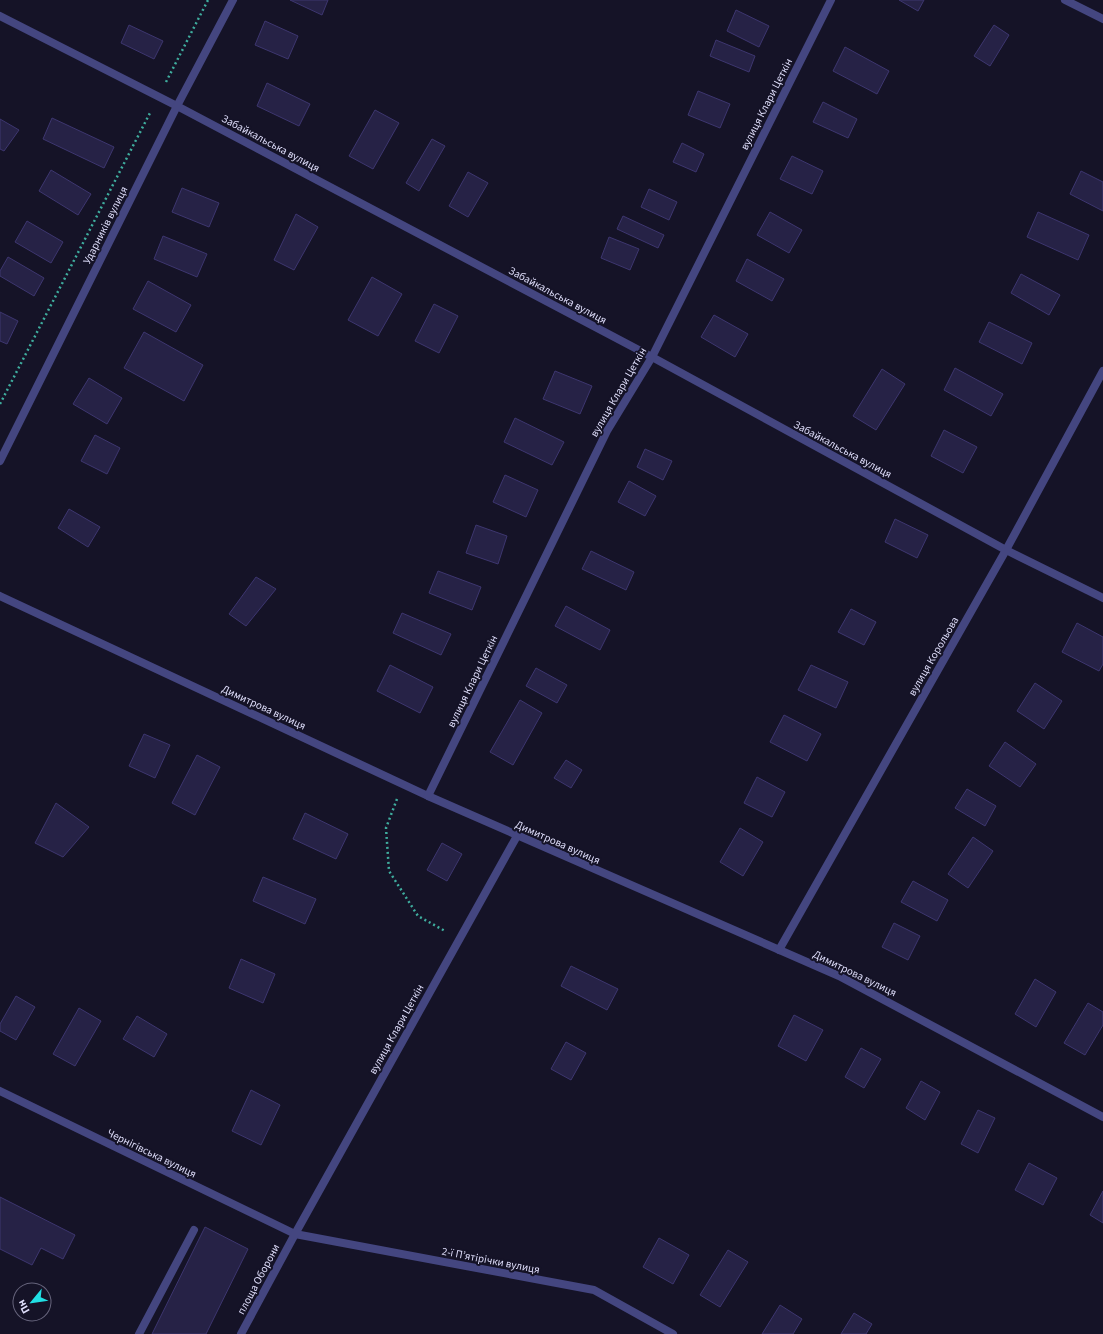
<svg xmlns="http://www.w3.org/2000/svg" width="1103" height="1334" viewBox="0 0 1103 1334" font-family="'Source Sans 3',sans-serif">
<rect width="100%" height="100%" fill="#151327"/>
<g fill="#262246" stroke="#3d366f">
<polygon points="290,0 328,0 322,15"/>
<polygon points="899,0 924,0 918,11"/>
<polygon points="736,10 769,26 759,47 727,31"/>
<polygon points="265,21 298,36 288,59 255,45"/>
<polygon points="129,25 163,41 154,59 121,43"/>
<polygon points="994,25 1009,35 990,66 974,56"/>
<polygon points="716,40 755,56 749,72 710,56"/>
<polygon points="845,47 889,71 877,94 833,71"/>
<polygon points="267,83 310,104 299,126 257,106"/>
<polygon points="698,91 730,104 720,128 688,115"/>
<polygon points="823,102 857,119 848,138 813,122"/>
<polygon points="375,110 399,123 373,169 349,156"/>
<polygon points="52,118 114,147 104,168 43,139"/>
<polygon points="0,119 19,130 4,151 0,149"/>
<polygon points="432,139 445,146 419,191 406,183"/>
<polygon points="682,143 704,154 696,172 673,162"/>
<polygon points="792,156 823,171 812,194 780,179"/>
<polygon points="51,170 91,194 78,215 39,191"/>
<polygon points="1081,171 1103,182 1103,211 1070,194"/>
<polygon points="468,172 488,183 468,217 449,206"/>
<polygon points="182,188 219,203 209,227 172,212"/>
<polygon points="649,189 677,202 669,220 641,207"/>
<polygon points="770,212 802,230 789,253 757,235"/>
<polygon points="1038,212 1089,235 1078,260 1027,237"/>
<polygon points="296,214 318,227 294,270 274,260"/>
<polygon points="623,216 664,235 658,248 617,229"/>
<polygon points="27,221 63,242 51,263 15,242"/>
<polygon points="163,236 207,254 197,277 154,259"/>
<polygon points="609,237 639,249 630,270 601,258"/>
<polygon points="8,257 44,278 34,296 0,276 0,271"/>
<polygon points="747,259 784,279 772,301 736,281"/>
<polygon points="1021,274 1060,295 1049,315 1011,293"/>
<polygon points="372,277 402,294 378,336 348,320"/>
<polygon points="148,281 191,305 176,332 133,309"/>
<polygon points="434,304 458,316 439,353 415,341"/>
<polygon points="0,312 18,321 7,344 0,341"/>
<polygon points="714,315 748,334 735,357 701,337"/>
<polygon points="989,322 1032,343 1022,364 979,342"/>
<polygon points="144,332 203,365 184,401 124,368"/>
<polygon points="955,368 1003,394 991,416 944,390"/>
<polygon points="882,369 905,384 876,430 853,416"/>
<polygon points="555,371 592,386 580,414 543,399"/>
<polygon points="89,378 122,398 107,424 73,404"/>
<polygon points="515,418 564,442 552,465 504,442"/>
<polygon points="944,430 977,447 963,473 931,456"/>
<polygon points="95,435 120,448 107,474 81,461"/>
<polygon points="645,449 672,461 663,480 637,467"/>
<polygon points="505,475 538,490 526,517 493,502"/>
<polygon points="629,481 656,496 645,516 618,502"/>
<polygon points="69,509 100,527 88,547 58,528"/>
<polygon points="895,519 928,535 917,558 885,542"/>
<polygon points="476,525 507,536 498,564 466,553"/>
<polygon points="591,551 634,572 626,590 582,569"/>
<polygon points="438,571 481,587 472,610 429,593"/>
<polygon points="256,577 276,589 246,626 229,614"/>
<polygon points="566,606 610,630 600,650 555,626"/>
<polygon points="851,609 876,622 864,645 838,632"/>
<polygon points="402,613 451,634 441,655 393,633"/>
<polygon points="1077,623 1103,637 1103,664 1099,671 1062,652"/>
<polygon points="390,665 433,687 420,713 377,691"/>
<polygon points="811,665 848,682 836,708 798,690"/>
<polygon points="536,668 567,685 557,703 526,686"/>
<polygon points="1035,683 1062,701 1044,729 1017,711"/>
<polygon points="520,700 542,713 513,765 490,752"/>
<polygon points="784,715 821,734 807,761 770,742"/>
<polygon points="144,734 170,745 155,778 129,766"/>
<polygon points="1005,742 1036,764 1020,787 989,766"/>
<polygon points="197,755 220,767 195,815 172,803"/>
<polygon points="566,760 582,770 571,788 554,778"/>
<polygon points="757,777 785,792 772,817 744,803"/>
<polygon points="967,789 996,806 985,826 955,808"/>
<polygon points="56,803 89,827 63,857 35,843"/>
<polygon points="305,813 348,834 336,859 293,839"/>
<polygon points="740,828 763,842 743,876 720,862"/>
<polygon points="973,837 993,851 968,888 948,874"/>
<polygon points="442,843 462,854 447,881 427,870"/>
<polygon points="263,877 316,899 305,924 253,901"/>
<polygon points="913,881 948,900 937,921 901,902"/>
<polygon points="894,923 920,936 908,960 882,947"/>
<polygon points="241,959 275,974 263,1003 229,988"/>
<polygon points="571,966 618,989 607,1010 561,986"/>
<polygon points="1035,979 1056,992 1036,1027 1015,1014"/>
<polygon points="16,996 35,1007 16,1040 0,1031 0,1024"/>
<polygon points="1088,1003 1103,1012 1103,1025 1085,1055 1064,1043"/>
<polygon points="79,1008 101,1021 75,1066 53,1054"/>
<polygon points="794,1015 823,1030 806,1061 778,1046"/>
<polygon points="137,1016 167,1034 154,1057 123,1039"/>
<polygon points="566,1042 586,1053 571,1080 551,1069"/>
<polygon points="861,1048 881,1059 864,1088 845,1077"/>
<polygon points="921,1081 940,1092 925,1120 906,1108"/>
<polygon points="251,1090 280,1105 261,1145 232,1131"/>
<polygon points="978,1110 995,1118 978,1153 961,1144"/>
<polygon points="1029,1163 1057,1178 1043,1205 1015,1190"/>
<polygon points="1103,1191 1103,1223 1090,1215"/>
<polygon points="0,1197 75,1235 63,1259 41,1248 32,1265 0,1249"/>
<polygon points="205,1227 248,1249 206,1334 152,1334"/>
<polygon points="659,1238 689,1255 673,1284 643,1267"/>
<polygon points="728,1250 748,1262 720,1307 700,1295"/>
<polygon points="780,1305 802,1319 793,1334 762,1334"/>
<polygon points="854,1313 872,1324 866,1334 841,1334"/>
</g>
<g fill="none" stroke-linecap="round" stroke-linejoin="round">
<g stroke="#3fad9e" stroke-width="2.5" stroke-dasharray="2 3" stroke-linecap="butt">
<polyline points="166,82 208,0"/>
<polyline points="0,404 151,111"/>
<polyline points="397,799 386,828 389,871 418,916 445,931"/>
</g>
<polyline stroke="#444680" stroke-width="8" points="139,1334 194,1230"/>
<g stroke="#444680" stroke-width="8">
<polyline points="1065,0 1103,19"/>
<polyline points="0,16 177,106 652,357 1006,550 1103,598"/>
<polyline points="0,461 177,106 233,0"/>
<polyline points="0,596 428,796 839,976 1103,1117"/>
<polyline points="428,796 607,431 652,357 831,0"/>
<polyline points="779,950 1006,550 1103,371"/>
<polyline points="0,1091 295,1234 594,1290 673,1334"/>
<polyline points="241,1334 295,1234 517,836"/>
</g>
</g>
<g text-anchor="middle" stroke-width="4" stroke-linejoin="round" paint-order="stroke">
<g font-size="11" fill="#dfdefb" stroke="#151327">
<text transform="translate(766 104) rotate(-63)" y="4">вулиця Клари Цеткін</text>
<text transform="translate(271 143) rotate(28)" y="4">Забайкальська вулиця</text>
<text transform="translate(105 225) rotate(-63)" y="4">Ударників вулиця</text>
<text transform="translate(558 295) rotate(28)" y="4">Забайкальська вулиця</text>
<text transform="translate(618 392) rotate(-60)" y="4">вулиця Клари Цеткін</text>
<text transform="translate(843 449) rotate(28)" y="4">Забайкальська вулиця</text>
<text transform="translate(933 656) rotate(-60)" y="4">вулиця Корольова</text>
<text transform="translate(472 681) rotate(-64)" y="4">вулиця Клари Цеткін</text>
<text transform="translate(264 707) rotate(25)" y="4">Димитрова вулиця</text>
<text transform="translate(558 842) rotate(24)" y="4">Димитрова вулиця</text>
<text transform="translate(855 973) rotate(26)" y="4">Димитрова вулиця</text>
<text transform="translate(396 1029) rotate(-61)" y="4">вулиця Клари Цеткін</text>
<text transform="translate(152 1153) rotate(26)" y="4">Чернігівська вулиця</text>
<text transform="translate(491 1260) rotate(11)" y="4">2-ї П’ятірічки вулиця</text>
<text transform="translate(258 1279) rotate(-62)" y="4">площа Оборони</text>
</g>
</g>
<g transform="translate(32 1302) rotate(241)"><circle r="19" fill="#151327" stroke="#66647c"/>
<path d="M0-3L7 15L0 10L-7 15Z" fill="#21dfe4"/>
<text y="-6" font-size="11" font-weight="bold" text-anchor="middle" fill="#dfdefb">Пн</text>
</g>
</svg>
